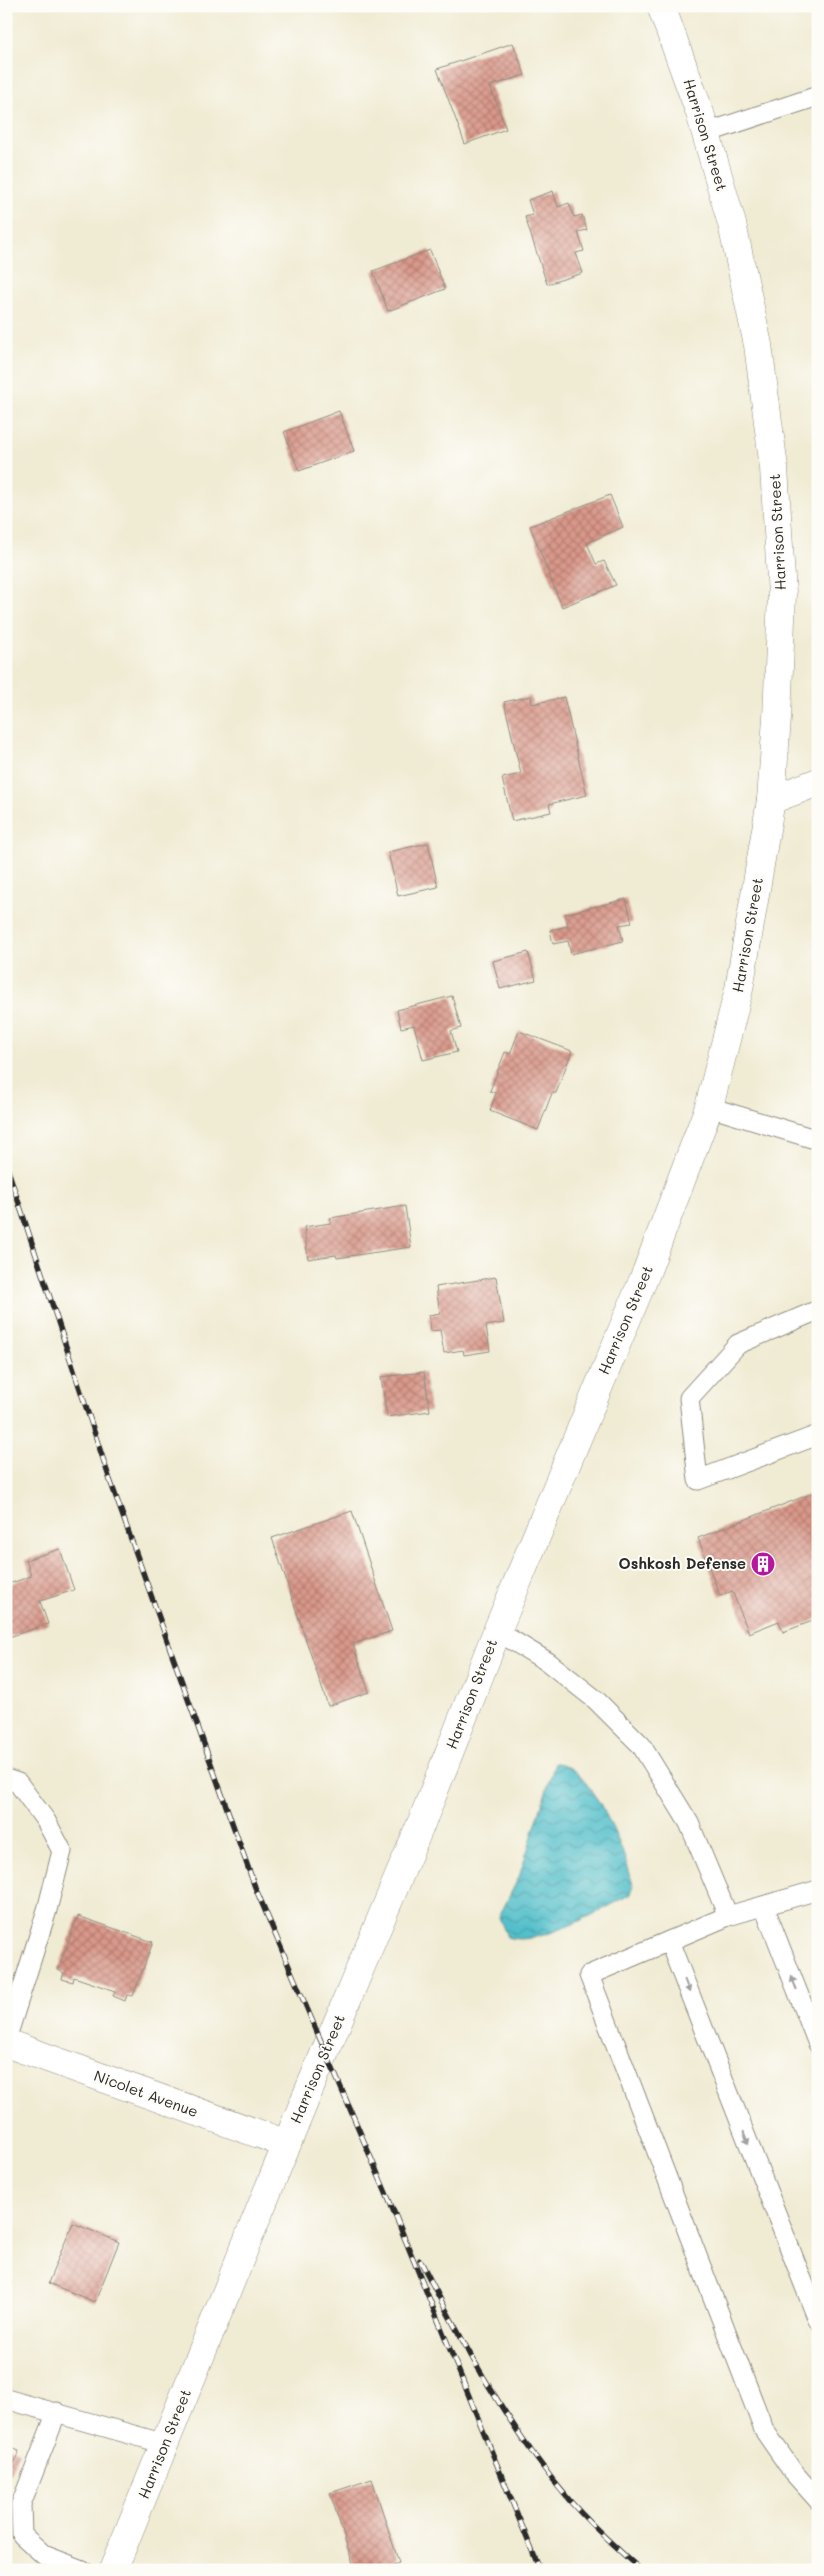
<svg xmlns="http://www.w3.org/2000/svg" width="824" height="2576" viewBox="0 0 824 2576" font-family="Mali,sans-serif">
<defs>
<pattern id="water-waves" width="16" height="10" patternUnits="userSpaceOnUse" patternTransform="scale(1.25)"><rect width="16" height="10" fill="#52bfca"/><path d="M0 5q4-4 8 0t8 0" fill="none" stroke="#449ba4"/></pattern>
<pattern id="building-cross-hatch" width="8" height="8" patternUnits="userSpaceOnUse" patternTransform="scale(1.25)"><rect width="8" height="8" fill="#da988a"/><path d="M0 0l8 8M0 8l8-8" fill="none" stroke="#b17c71"/></pattern>
</defs>
<rect width="100%" height="100%" fill="#fdfcf7"/>
<filter id="ink" filterUnits="userSpaceOnUse"><feTurbulence type="fractalNoise" baseFrequency=".02" numOctaves="2"/><feDisplacementMap in="SourceGraphic" scale="10" xChannelSelector="R" yChannelSelector="G"/><feConvolveMatrix kernelMatrix="1 2 1 2 8 2 1 2 1" color-interpolation-filters="sRGB"/></filter>
<filter id="wash" filterUnits="userSpaceOnUse"><feTurbulence type="fractalNoise" baseFrequency=".0096" numOctaves="4" result="noise"/><feDisplacementMap in="SourceGraphic" scale="20" xChannelSelector="R" yChannelSelector="G"/><feGaussianBlur stdDeviation="1.12" result="paint"/><feColorMatrix in="noise" values="0 0 0 0 0 0 0 0 0 0 0 0 0 0 0 0 0 1.4 0 .05"/><feComposite in="paint" operator="in"/></filter>
<g filter="url(#wash)">
<rect width="100%" height="100%" fill="#f0ebd3"/>
<path fill="url(#water-waves)" stroke="#3e757a" d="M 555,1763 C 591,1763 627,1856 633,1886 L 631,1894 C 604,1909 537,1948 507,1937 L 499,1917 L 519,1877 Z"/>
<g id="blocks">
<g fill="url(#building-cross-hatch)">
<polygon points="513,43 525,75 490,86 506,129 465,144 437,69"/>
<polygon points="553,191 558,207 569,203 574,217 582,215 587,230 578,232 584,251 576,253 583,273 547,284 525,217 533,215 528,200"/>
<polygon points="430,250 445,289 388,311 373,271"/>
<polygon points="339,411 354,451 299,471 284,432"/>
<polygon points="610,495 623,527 587,543 596,564 604,561 616,585 562,607 530,526"/>
<polygon points="531,696 532,704 564,697 587,795 549,804 551,812 512,821 502,778 521,774 504,702"/>
<polygon points="428,843 438,887 398,896 388,852"/>
<polygon points="626,899 632,923 619,925 623,941 571,954 568,941 553,944 550,930 568,926 565,914"/>
<polygon points="528,952 536,980 500,989 493,961"/>
<polygon points="452,996 461,1028 451,1031 457,1052 423,1060 414,1025 401,1028 397,1010"/>
<polygon points="519,1031 572,1051 556,1093 552,1093 538,1130 490,1111 496,1093 490,1091 505,1052 510,1054"/>
<polygon points="405,1206 411,1247 337,1258 336,1255 308,1259 304,1227 331,1223 330,1218"/>
<polygon points="496,1277 504,1323 486,1326 490,1351 464,1355 463,1350 444,1353 440,1330 431,1331 429,1315 440,1313 436,1287"/>
<polygon points="424,1372 430,1411 387,1417 381,1377"/>
<polygon points="818,1491 818,1619 783,1632 779,1621 749,1633 732,1591 720,1596 698,1538"/>
<polygon points="352,1511 392,1631 353,1644 369,1692 328,1706 272,1538"/>
<polygon points="60,1549 74,1590 40,1601 48,1624 6,1638 6,1585 31,1576 26,1560"/>
<polygon points="78,1916 153,1942 133,1996 127,1995 125,2001 113,1996 115,1991 74,1977 73,1982 62,1979 64,1973 58,1970"/>
<polygon points="73,2223 119,2242 95,2302 48,2283"/>
<polygon points="6,2279 12,2282 6,2294"/>
<polygon points="6,2446 19,2451 6,2483"/>
<polygon points="372,2479 399,2563 380,2570 355,2570 330,2493"/>
</g>
</g>
</g>
<g filter="url(#ink)">
<use href="#blocks" fill-opacity="0" stroke="#8e8b7f" stroke-width="1"/>
<g fill="none" stroke-linecap="round" stroke-linejoin="round">
<defs>
<g id="lane">
<polyline points="706,133 818,96"/>
<polyline points="709,1107 818,1140"/>
<polyline points="818,1310 738,1344 689,1398 698,1480 818,1435"/>
<polyline points="497,1631 548,1662 596,1700 641,1745 689,1823 728,1916 589,1975 764,2430 793,2472 818,2500"/>
<polyline points="6,1779 18,1783 46,1821 62,1851 47,1910 6,2040"/>
<polyline points="764,1906 818,2044"/>
<polyline points="728,1916 818,1890"/>
<polyline points="669,1941 818,2320"/>
<polyline points="6,2399 165,2444"/>
<polyline points="57,2412 21,2504 22,2535 44,2555 83,2570"/>
</g>
<g id="street">
<polyline points="771,800 818,782"/>
<polyline points="6,2043 287,2144"/>
<polyline points="113,2570 304,2102 423,1819 497,1631 646,1273 709,1107 739,989 771,800 777,718 782,594 774,468 758,345 732,224 700,113 661,6"/>
</g>
</defs>
<use href="#lane" stroke="#8e8b7f" stroke-width="21"/>
<use href="#street" stroke="#8e8b7f" stroke-width="29"/>
<use href="#lane" stroke="#fff" stroke-width="19"/>
<use href="#street" stroke="#fff" stroke-width="28"/>
<defs>
<g id="rail">
<polyline points="6,1164 110,1480 255,1887 389,2200 540,2570"/>
<path d="M 420,2260 C 463,2344 509,2429 570,2501 C 592,2526 616,2548 641,2570"/>
</g>
</defs>
<use href="#rail" stroke="#2b2b2b" stroke-width="5.5"/>
<use href="#rail" stroke="#fdfcf7" stroke-width="4" stroke-dasharray="11" stroke-linecap="butt"/>
</g>
<defs><path id="oneway-solid" d="M-6-.8H1V-3.2L6.5 0L1 3.2V.8H-6Z" transform="scale(1.25)"/></defs>
<g fill="#a0a0a0">
<use href="#oneway-solid" transform="translate(794 1983) rotate(-111)"/>
<use href="#oneway-solid" transform="translate(687 1986) rotate(69)"/>
<use href="#oneway-solid" transform="translate(746 2138) rotate(69)"/>
</g>
</g>
<defs>
<symbol id="building-disc" viewBox="-11 -11 22 22"><circle r="9.5" fill="#b5179e" stroke="#fdfcf7"/><path d="M-4-6H4V6H1V3H-1V6H-4ZM-2.5-4.3h1.7v1.8h-1.7ZM.8-4.3h1.7v1.8H.8ZM-2.5-1h1.7V.8h-1.7ZM.8-1h1.7V.8H.8Z" fill="#fff"/></symbol>
</defs>
<g fill-rule="evenodd">
<use href="#building-disc" x="749" y="1550" width="28" height="28"/>
</g>
<g text-anchor="middle" stroke-width="4" stroke-linejoin="round" paint-order="stroke">
<g font-size="15" fill="#2b2b2b" stroke="#fdfcf7">
<text transform="translate(705 135) rotate(73)" y="5">Harrison Street</text>
<text transform="translate(778 532) rotate(-93)" y="5">Harrison Street</text>
<text transform="translate(748 935) rotate(-80)" y="5">Harrison Street</text>
<text transform="translate(626 1320) rotate(-67)" y="5">Harrison Street</text>
<text transform="translate(472 1694) rotate(-69)" y="5">Harrison Street</text>
<text transform="translate(318 2069) rotate(-67)" y="5">Harrison Street</text>
<text transform="translate(146 2094) rotate(20)" y="5">Nicolet Avenue</text>
<text transform="translate(165 2444) rotate(-68)" y="5">Harrison Street</text>
</g>
<g font-size="15" font-weight="bold" fill="#2b2b2b" stroke="#fdfcf7" text-anchor="end">
<text x="746" y="1569">Oshkosh Defense</text>
</g>
</g>
<rect width="824" height="2576" fill="none" stroke="#fdfcf7" stroke-width="25"/>
</svg>
